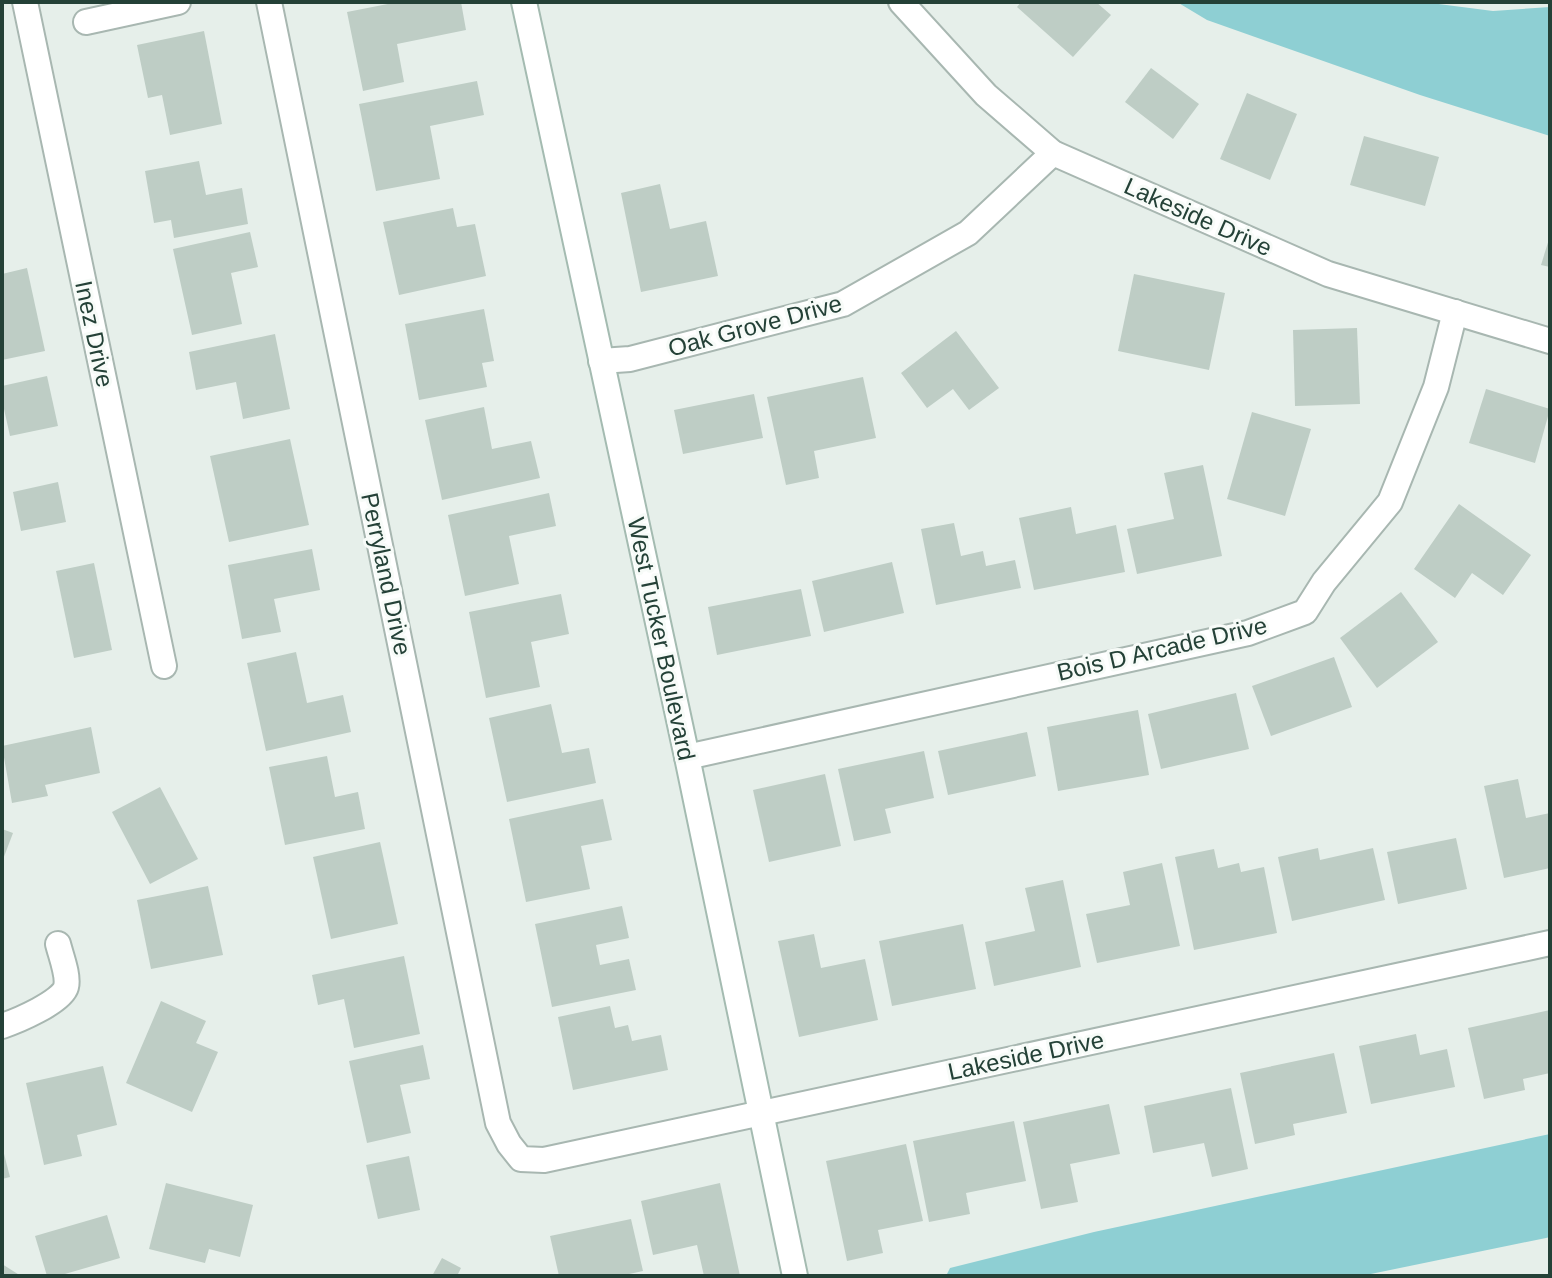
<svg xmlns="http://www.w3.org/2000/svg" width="1552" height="1278" viewBox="0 0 1552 1278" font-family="Helvetica,sans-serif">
<rect width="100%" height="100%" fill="#e6efea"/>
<g fill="#8ecfd3">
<polygon points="1177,2 1423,2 1493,11 1550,7 1550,136 1420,95 1207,20"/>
<polygon points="1550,1134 1550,1237 1546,1238 1361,1276 946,1276 950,1268 1094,1232"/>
</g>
<g fill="#becdc5">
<polygon points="398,2 461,2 466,30 397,44 404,82 363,91 347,12"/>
<polygon points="1021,2 1096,2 1111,15 1073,57 1017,7"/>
<polygon points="204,31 222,124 170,135 162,95 148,98 137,45"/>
<polygon points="1151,68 1199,104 1173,139 1125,102"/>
<polygon points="477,81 484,115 430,126 440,179 376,191 359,104"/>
<polygon points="1247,93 1297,114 1270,180 1220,159"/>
<polygon points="1364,136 1439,157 1425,206 1350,185"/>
<polygon points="199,161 206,195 242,188 248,224 174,238 171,220 154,223 145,171"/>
<polygon points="660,184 670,229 706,221 718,276 641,292 621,193"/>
<polygon points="453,208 457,227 475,224 486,276 399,295 383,222"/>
<polygon points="250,232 258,267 231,273 242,324 192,335 173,249"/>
<polygon points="1550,236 1550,267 1541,265"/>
<polygon points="27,268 45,351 2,360 2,274"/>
<polygon points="1134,274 1225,293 1209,370 1118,351"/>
<polygon points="484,309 494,361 482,363 487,387 419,400 405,324"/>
<polygon points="1357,328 1360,404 1295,406 1293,330"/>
<polygon points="956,331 999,388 969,410 953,389 927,408 901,373"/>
<polygon points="275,334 290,409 243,419 236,382 196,390 189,352"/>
<polygon points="47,376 58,426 10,436 2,400 2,386"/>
<polygon points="863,377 876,438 814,451 819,478 786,485 767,397"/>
<polygon points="1486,389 1550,409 1535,463 1469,443"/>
<polygon points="754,394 763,438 683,454 674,410"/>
<polygon points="484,407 492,449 531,441 540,478 442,500 425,420"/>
<polygon points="1252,412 1311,429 1285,516 1227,499"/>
<polygon points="290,439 309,525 229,542 210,456"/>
<polygon points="1203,465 1222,556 1137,574 1127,529 1174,519 1164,473"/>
<polygon points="58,482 66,522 21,531 13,492"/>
<polygon points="549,493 556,526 509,536 519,584 465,596 448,515"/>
<polygon points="1459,504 1531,555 1503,595 1472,573 1455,598 1414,569"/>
<polygon points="1071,507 1076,534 1116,525 1125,572 1034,590 1019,518"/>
<polygon points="954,523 961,556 983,551 986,566 1015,560 1021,588 936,605 921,529"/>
<polygon points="312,549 320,590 274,599 281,632 242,639 228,565"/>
<polygon points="892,562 904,613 824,632 812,581"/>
<polygon points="94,563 112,650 74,658 56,571"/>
<polygon points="801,589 811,636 717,655 708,607"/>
<polygon points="1401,592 1438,642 1377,688 1340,638"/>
<polygon points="561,594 569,634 531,642 540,687 486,698 469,612"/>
<polygon points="296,652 307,703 343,695 351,732 266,751 247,663"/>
<polygon points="1334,657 1352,707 1271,736 1252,686"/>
<polygon points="1236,693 1249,749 1161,769 1148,714"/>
<polygon points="551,704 562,753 589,748 596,783 507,802 489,718"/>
<polygon points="1138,710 1149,775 1058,791 1047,727"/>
<polygon points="91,727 100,773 45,785 48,796 12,803 2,746"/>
<polygon points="1027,732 1036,776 948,795 938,751"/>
<polygon points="924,751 934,798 885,809 891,833 854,841 838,769"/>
<polygon points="327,756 335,797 358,792 365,829 285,845 269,767"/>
<polygon points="825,774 841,846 769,862 753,790"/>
<polygon points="1518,779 1526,818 1550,813 1550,868 1504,878 1484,786"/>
<polygon points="160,787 198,859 150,884 112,812"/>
<polygon points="603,799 612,840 581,846 590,889 526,902 509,819"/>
<polygon points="2,829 13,833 2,862"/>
<polygon points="1456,838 1467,889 1398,904 1387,852"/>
<polygon points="380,842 398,924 331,939 313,857"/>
<polygon points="1318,848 1320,860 1373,848 1385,900 1292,921 1278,857"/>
<polygon points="1214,849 1218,868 1239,863 1241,872 1264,867 1277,933 1194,950 1175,857"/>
<polygon points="1162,863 1180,946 1097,963 1086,914 1130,905 1123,872"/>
<polygon points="1063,880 1081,967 994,986 985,942 1035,931 1025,888"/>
<polygon points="208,886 223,955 151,969 137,900"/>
<polygon points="622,906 629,938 596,945 600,965 629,959 636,990 552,1007 535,924"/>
<polygon points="963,924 976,989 892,1006 879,941"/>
<polygon points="814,934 821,968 865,959 878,1020 799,1037 778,941"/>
<polygon points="404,956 420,1034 354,1048 344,999 318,1005 312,975"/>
<polygon points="161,1001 206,1021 196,1043 218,1052 192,1112 126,1083"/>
<polygon points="610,1006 615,1028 628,1025 632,1041 661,1035 668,1070 573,1090 558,1017"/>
<polygon points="1550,1010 1550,1073 1523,1079 1525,1090 1484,1099 1468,1028"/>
<polygon points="1416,1034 1420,1055 1447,1049 1455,1087 1371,1104 1359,1046"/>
<polygon points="423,1045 430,1079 400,1085 411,1133 367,1143 349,1061"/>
<polygon points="1334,1053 1347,1113 1293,1124 1295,1135 1255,1144 1240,1073"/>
<polygon points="103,1066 117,1125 77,1135 82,1156 44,1165 26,1083"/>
<polygon points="1231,1088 1248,1169 1212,1177 1204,1143 1153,1153 1144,1106"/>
<polygon points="1109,1104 1120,1154 1070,1164 1078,1202 1041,1209 1023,1122"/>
<polygon points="1014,1121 1026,1181 966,1193 970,1214 929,1222 913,1141"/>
<polygon points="906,1144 923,1221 878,1230 883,1253 847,1261 826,1161"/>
<polygon points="2,1146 10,1177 2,1179"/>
<polygon points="409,1156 420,1210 378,1219 366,1165"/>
<polygon points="166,1183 253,1205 240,1257 209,1249 205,1263 149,1249"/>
<polygon points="720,1183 740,1276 704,1276 697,1245 653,1255 641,1201"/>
<polygon points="107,1215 120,1258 58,1276 47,1276 35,1236"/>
<polygon points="631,1219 643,1271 620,1276 559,1276 550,1236"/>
<polygon points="442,1258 461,1268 457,1276 432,1276"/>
<polygon points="2,1264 21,1276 2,1276"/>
</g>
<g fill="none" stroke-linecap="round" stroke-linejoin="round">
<defs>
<g id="street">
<polyline points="25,2 164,666"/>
<polyline points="269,2 498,1123 509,1144 521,1159 544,1160 1550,943"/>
<polyline points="901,2 986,95 1053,153 1328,274 1550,341"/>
<polyline points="86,22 178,2"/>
<polyline points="601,361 630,359 843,304 968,233 1053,153"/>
<polyline points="687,757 1248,633 1305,612 1324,582 1390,502 1436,387 1455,312"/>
<path d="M 2,1026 C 17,1021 62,1002 66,987 C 69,976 61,956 58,944"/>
</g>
<polyline id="secondary" points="524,2 687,757 795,1276"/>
</defs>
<use href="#street" stroke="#a8b7b1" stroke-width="28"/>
<use href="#secondary" stroke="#a4bbb1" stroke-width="28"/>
<use href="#street" stroke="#fff" stroke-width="24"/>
<use href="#secondary" stroke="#fff" stroke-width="24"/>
</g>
<g text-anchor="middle" stroke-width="6" stroke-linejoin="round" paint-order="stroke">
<g font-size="24" fill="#244137" stroke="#f7fbf8">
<text transform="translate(1198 217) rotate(24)" y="8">Lakeside Drive</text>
<text transform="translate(755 326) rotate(-15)" y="8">Oak Grove Drive</text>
<text transform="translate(94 334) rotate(78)" y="8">Inez Drive</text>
<text transform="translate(386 574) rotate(78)" y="8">Perryland Drive</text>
<text transform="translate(661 639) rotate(78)" y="8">West Tucker Boulevard</text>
<text transform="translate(1162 649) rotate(-13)" y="8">Bois D Arcade Drive</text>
<text transform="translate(1026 1056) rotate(-12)" y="8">Lakeside Drive</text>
</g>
</g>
<rect width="1552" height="1278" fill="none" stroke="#244137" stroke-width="8"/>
</svg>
